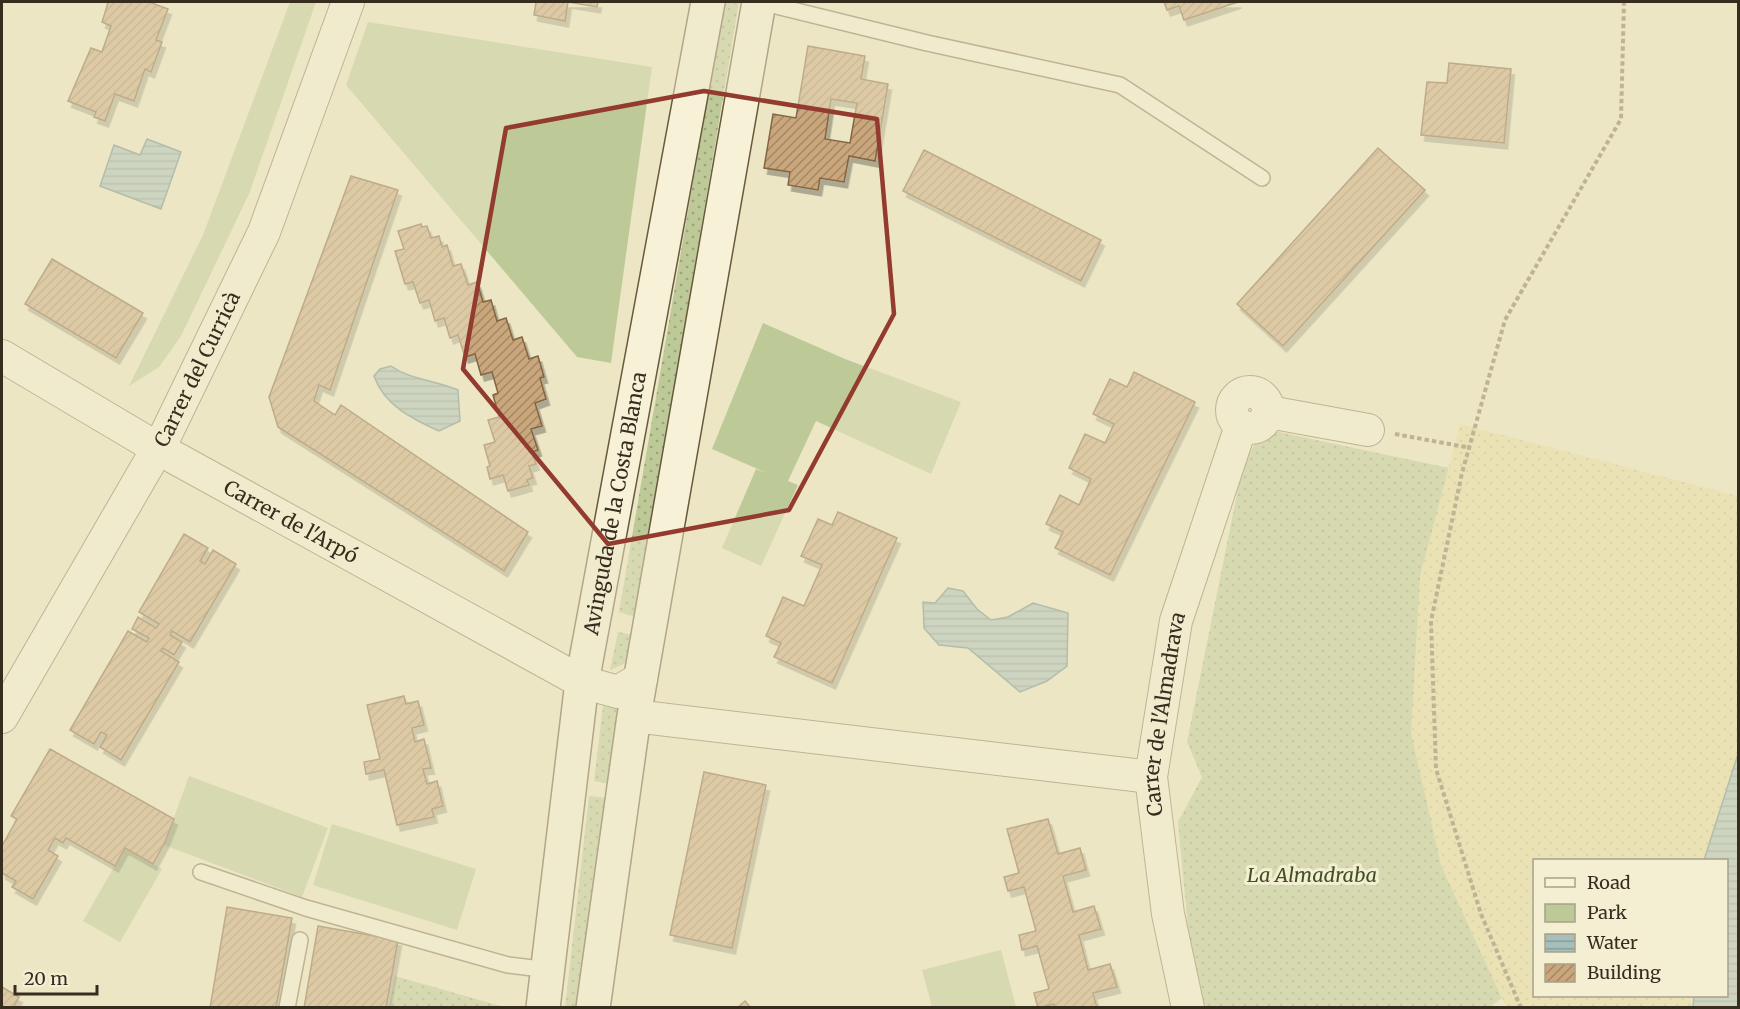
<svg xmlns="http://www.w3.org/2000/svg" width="1740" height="1009" viewBox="0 0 1740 1009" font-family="Merriweather,serif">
<defs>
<pattern id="grass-dots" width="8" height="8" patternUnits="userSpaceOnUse" patternTransform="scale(1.5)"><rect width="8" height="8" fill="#bdca98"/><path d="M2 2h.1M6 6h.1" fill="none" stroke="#9aa47b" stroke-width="1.8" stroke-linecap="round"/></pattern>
<pattern id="sand-dots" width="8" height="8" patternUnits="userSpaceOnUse" patternTransform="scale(1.5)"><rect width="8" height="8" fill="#e7dea2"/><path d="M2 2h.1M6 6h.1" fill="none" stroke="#c7bf8b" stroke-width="1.8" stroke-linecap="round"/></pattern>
<pattern id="water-rules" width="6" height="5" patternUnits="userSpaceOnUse" patternTransform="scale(1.5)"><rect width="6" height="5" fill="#a6bfbb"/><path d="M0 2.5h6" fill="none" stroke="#889c97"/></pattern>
<pattern id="building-hatch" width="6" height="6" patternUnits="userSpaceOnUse" patternTransform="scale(1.5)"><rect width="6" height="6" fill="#c9a67b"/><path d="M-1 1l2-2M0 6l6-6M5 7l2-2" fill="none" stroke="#a48864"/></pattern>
<filter id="shadow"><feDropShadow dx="3.5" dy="6" stdDeviation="0" flood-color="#0004"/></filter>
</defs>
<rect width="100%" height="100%" fill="#ece6c4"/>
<g fill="url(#grass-dots)">
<polygon points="724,2 739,2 636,617 619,612"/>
<polygon points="1264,429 1449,468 1420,577 1441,865 1502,998 1489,1008 1204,1007 1191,961 1178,822 1202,777 1187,742 1243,464"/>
<polygon points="618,632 634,635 626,663 610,670"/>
<polygon points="603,706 619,709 610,784 594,781"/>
<polygon points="589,796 607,798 581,1007 565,1008"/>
<polygon points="395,976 504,1007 389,1007"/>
</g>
<polygon fill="url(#sand-dots)" points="1460,424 1738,496 1738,754 1703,860 1534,860 1534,996 1693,996 1692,1007 1506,1007 1441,865 1411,733 1420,577"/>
<g fill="#bdca98">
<polygon points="290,2 316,2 249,194 181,336 159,367 129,386 203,235"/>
<polygon points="368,22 652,67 611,363 577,357 346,85"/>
<polygon points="763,323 845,359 961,402 931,474 816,421 788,481 798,485 761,566 722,548 756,469 767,473 712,449"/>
<polygon points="189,776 328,828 302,897 164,845"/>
<polygon points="332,824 476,869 457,930 313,885"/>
<polygon points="125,848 162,869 120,942 83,921"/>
<polygon points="1001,950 1016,1007 932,1007 922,970"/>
</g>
<g fill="url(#water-rules)" stroke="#6d8d8a" stroke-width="1.5">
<polygon points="147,139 181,152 161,209 100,186 114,145 140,155"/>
<path d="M 391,366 C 411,380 435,380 458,390 L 460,421 L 439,431 C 412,419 384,405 374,376 L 380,369 Z"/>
<polygon points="948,588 963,591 977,609 991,620 1008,617 1033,603 1068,613 1067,666 1047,681 1020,692 968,648 939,645 924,628 923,602 935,603"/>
<polygon points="1738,754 1738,1007 1693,1007 1694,996 1726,996 1726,860 1704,860"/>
</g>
<g fill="url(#building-hatch)" stroke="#846542" stroke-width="1.5" fill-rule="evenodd" filter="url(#shadow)">
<polygon points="105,2 149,2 168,9 156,40 162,42 151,72 145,69 134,101 115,94 105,121 94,117 96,112 68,101 91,48 102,52 111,26 102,22 108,3"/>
<polygon points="536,2 598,2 597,7 568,2 565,21 534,15"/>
<polygon points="1164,2 1238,2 1184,20 1179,6 1167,10"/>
<path d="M 808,46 L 865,56 L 861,79 L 888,84 L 875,161 L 849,156 L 844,182 L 820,178 L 818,190 L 788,185 L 790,172 L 764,168 L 773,114 L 796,118 ZM 831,99 L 857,103 L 850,143 L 825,139 Z"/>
<polygon points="1449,63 1511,69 1504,143 1421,135 1427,82 1447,83"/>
<polygon points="1378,148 1425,190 1283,346 1237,304"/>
<polygon points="924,150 1101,240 1081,281 903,191"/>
<polygon points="351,176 398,190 330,390 319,385 314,401 335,415 341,405 528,532 504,571 278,427 269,397"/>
<polygon points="421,224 422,227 427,226 431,238 439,236 442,247 447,245 453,266 461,264 468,285 477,282 483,302 491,300 497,321 506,318 513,340 522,337 529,359 538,356 544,377 540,378 546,399 535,403 542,426 531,429 538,450 532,452 536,464 529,466 533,478 527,480 529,485 508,491 503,475 490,479 487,467 490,466 484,445 495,442 488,420 499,417 493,395 498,393 492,372 481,375 475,354 465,357 458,335 450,338 444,318 435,321 429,300 420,303 413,282 405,284 395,251 404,249 398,231"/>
<polygon points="52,259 143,313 116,358 25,304"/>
<polygon points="1134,372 1195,402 1110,575 1055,548 1063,532 1046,524 1060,495 1079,505 1091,479 1069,468 1085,434 1105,443 1114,424 1093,414 1110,379 1127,387"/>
<polygon points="838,512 897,538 832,683 774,657 781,643 766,636 783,597 804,606 822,565 801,556 818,519 832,525"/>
<polygon points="184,534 208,548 200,561 205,564 213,550 236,564 190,642 172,631 170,635 182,642 174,655 163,648 161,651 179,662 121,760 100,747 107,735 101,732 94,744 70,730 128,631 147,642 149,638 132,629 138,617 156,628 159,624 139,612"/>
<polygon points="404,696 406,704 418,701 424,725 412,728 415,742 424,739 431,768 423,769 427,784 437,781 443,806 432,809 434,817 397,825 384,770 366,774 364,762 380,759 367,705"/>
<polygon points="50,749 174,819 165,842 153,864 125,848 115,866 66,838 63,843 55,838 48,850 58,856 33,899 12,887 16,881 2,873 2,846 17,819 11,816"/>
<polygon points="704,772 766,785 732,948 670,935"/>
<polygon points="1048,819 1058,854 1080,848 1086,870 1063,876 1073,912 1094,906 1101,929 1079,935 1088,970 1110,964 1117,987 1093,993 1097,1008 1055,1008 1054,1004 1038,1008 1034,993 1049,989 1037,946 1022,950 1019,935 1036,931 1024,887 1008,891 1004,877 1019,873 1007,829"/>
<polygon points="227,907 292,918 276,1008 210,1008"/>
<polygon points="318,926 398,940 386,1008 304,1008"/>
<polygon points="2,987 19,997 13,1008 2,1008"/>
<polygon points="745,1001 751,1008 737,1008"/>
</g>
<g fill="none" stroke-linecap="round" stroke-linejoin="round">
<defs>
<g id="lane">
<polyline points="760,2 927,43 1120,85 1262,178"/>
<polyline points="201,872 306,908 508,965 549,970"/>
<polyline points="287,1008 300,940"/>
</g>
<g id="street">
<path id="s1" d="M 2,356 L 157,448 L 582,682 L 618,692 L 641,678"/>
<circle cx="1250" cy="410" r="18"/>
<polyline points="1269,412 1368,430"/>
<polyline points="634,716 1151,777"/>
<path id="s2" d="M 2,717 L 166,434 L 264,232 L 348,2"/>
<path id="s3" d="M 1188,1008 L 1168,914 L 1151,777 L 1176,621 L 1241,426"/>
</g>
<g id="secondary">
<path id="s4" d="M 543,1008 L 582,682 L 708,2"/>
<polyline points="593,1008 634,716 759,2"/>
</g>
</defs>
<use href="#lane" stroke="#86785b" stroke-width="18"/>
<use href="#street" stroke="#86785b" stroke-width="34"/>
<use href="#secondary" stroke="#68593e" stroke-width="36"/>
<g stroke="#86785b" stroke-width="4" stroke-dasharray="4.5 3" stroke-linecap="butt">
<polyline points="1395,434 1471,448"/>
<polyline points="1521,1008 1481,914 1436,769 1431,621 1462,473 1505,320 1621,119 1624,2"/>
</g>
<use href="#lane" stroke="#f7f2d7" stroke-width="15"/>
<use href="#street" stroke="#f7f2d7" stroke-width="32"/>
<use href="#secondary" stroke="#f7f2d7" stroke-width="33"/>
</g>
<path d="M0 0H1740V1009H0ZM 704,91 L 877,119 L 894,314 L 789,510 L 608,544 L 463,369 L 506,128 Z" fill="#ece6c4" fill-opacity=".55" fill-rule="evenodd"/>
<path fill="none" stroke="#933b2e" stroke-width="4.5" stroke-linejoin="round" d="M 704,91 L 877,119 L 894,314 L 789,510 L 608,544 L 463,369 L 506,128 Z"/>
<g text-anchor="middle" stroke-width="6" stroke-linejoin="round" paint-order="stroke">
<g font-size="20" fill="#372d1f" stroke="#f4efd3">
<text dy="7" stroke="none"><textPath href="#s2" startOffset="399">Carrer del Curricà</textPath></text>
<text dy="7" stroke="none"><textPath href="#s4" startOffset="510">Avinguda de la Costa Blanca</textPath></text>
<text dy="7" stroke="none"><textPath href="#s1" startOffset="333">Carrer de l'Arpó</textPath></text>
<text dy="7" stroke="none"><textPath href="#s3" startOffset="298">Carrer de l'Almadrava</textPath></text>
</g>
<g font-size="20" font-style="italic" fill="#415226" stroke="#f4efd3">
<text x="1312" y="882">La Almadraba</text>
</g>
</g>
<rect width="1740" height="1009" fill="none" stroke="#372d1f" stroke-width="6"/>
<rect x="1533" y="859" width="195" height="138" fill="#f4efd3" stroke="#a8a18b" stroke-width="1.5"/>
<rect x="1545" y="878" width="30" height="9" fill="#f7f2d7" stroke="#a8a18b" stroke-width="1.5"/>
<text x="1587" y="889" font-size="18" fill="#372d1f">Road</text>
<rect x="1545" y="904" width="30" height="18" fill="#bdca98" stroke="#a8a18b" stroke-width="1.5"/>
<text x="1587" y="919" font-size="18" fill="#372d1f">Park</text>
<rect x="1545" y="934" width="30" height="18" fill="url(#water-rules)" stroke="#a8a18b" stroke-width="1.5"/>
<text x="1587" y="949" font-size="18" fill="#372d1f">Water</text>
<rect x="1545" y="964" width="30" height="18" fill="url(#building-hatch)" stroke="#a8a18b" stroke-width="1.5"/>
<text x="1587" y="979" font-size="18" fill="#372d1f">Building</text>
<path d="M15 985v9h82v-9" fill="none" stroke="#372d1f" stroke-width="3"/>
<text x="24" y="985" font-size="18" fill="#372d1f" stroke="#f4efd3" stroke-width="4.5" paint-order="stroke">20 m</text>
</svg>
